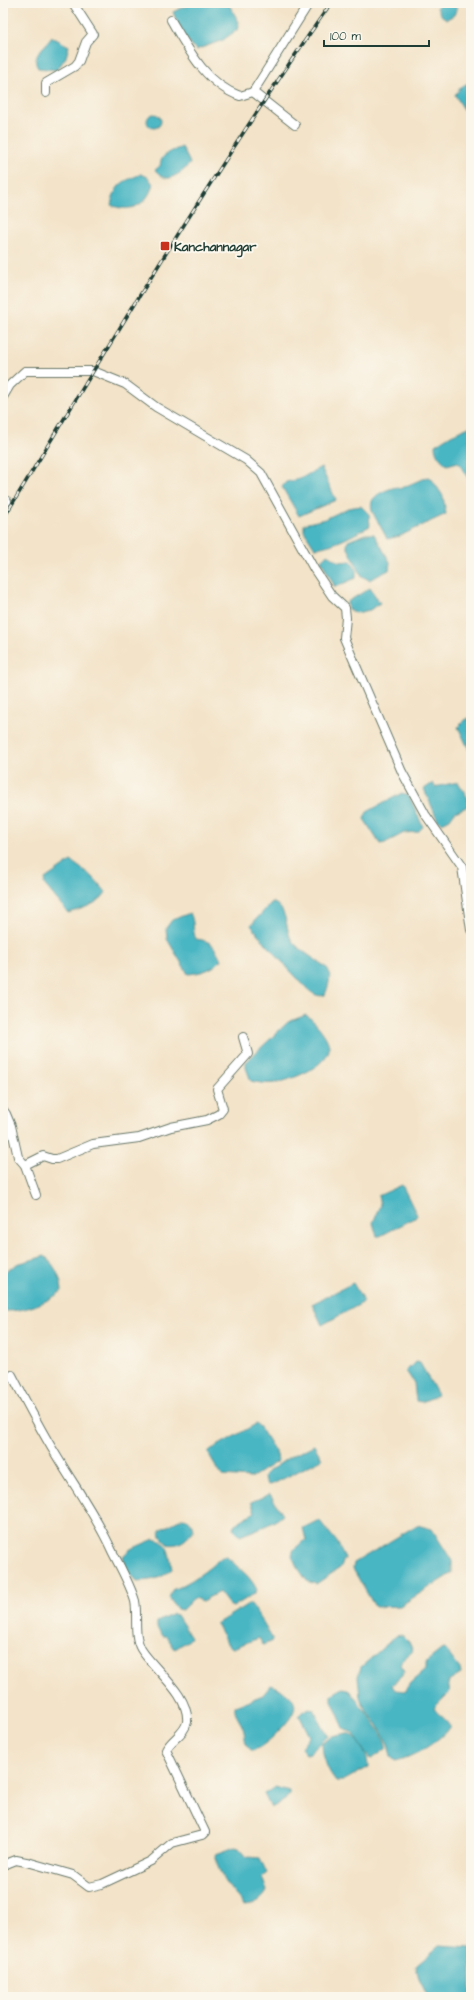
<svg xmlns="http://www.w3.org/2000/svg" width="474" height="2000" viewBox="0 0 474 2000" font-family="'Architects Daughter',sans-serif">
<rect width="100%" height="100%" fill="#fbf7ec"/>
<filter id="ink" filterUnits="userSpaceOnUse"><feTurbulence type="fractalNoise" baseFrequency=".025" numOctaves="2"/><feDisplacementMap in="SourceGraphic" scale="8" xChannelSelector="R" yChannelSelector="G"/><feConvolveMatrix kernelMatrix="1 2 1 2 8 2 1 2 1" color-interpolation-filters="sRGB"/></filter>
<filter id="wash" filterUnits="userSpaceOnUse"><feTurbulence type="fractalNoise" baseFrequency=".012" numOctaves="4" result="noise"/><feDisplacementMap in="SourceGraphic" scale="16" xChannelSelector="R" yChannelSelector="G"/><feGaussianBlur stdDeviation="0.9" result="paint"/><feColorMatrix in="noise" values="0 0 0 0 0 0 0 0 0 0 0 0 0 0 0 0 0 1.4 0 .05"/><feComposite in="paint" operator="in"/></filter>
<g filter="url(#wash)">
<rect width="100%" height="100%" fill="#f3e3c8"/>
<g fill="#48b6c3" stroke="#347a7c">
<polygon points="192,3 228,3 239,22 237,30 223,40 196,50 182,34 173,12"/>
<polygon points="440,3 454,3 457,8 454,15 447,19 442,16 437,8"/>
<path d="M 52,37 L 69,46 L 66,57 L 57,70 L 38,68 C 30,56 46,46 52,37 Z"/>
<polygon points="471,81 471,121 455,95 461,87"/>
<circle cx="154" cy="121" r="7"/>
<path d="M 182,147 L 190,163 C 187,169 175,177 169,178 C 163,179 158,173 155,170 L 160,166 C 161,153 171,152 182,147 Z"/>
<path d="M 141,174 L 148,177 L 153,184 C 148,204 131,214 111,205 C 117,182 121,183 141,174 Z"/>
<path d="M 471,426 L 471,483 L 458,462 L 447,465 C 441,460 435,454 435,445 L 451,435 Z"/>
<polygon points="321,467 336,500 299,516 282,487 286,482 300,479"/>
<path d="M 427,477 L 431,478 L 443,496 L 446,514 L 400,536 L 387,539 C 376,514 354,499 396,487 L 399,489 Z"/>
<path d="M 361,506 L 369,514 L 370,526 C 353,535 335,546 315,548 L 304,531 L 304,524 L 325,519 L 348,508 Z"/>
<polygon points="365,534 374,534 390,562 389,570 369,580 362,576 347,546 348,541"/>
<polygon points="327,554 339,562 351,561 356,570 356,578 335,587 321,560"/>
<polygon points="370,588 380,603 370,610 356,613 348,609 347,602"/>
<polygon points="471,717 471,754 458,727 465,720"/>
<polygon points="458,782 468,798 469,806 455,812 450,819 442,823 438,821 424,789 433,783 435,787"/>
<polygon points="402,793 409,796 423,827 418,832 404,833 385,843 380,844 364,819 367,812"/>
<path d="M 71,861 L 93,877 L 106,892 C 100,904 81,909 68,913 L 44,884 L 45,879 Z"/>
<path d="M 272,902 C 288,908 285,927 291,939 C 296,949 319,961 328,969 C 332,977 328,987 325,995 C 320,997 315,995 311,992 C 304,987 252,929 251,925 Z"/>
<path d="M 190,913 C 195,922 192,931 196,939 C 212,941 214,945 221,960 C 213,970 200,973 188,974 L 167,939 L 166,928 L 172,920 Z"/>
<path d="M 306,1015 C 314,1020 331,1039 329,1050 C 324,1068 291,1080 275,1083 C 268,1084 258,1083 251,1081 L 246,1068 L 246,1062 L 288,1022 Z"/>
<polygon points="402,1185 417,1215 415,1218 380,1236 377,1236 373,1223 380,1205 378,1196"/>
<path d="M 45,1256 C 55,1266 61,1277 62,1291 C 46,1303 24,1312 3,1311 L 3,1273 L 17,1264 Z"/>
<polygon points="353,1283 364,1302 322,1325 312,1304"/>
<polygon points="415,1362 420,1363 438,1395 422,1402 416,1401 414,1383 406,1371"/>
<polygon points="256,1424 260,1427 277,1455 278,1461 251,1478 222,1476 208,1453 210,1450"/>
<polygon points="314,1445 322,1459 273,1484 268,1485 264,1477 265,1474 288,1458"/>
<path d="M 270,1494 L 283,1515 C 272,1525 254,1530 240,1536 L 233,1529 L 235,1524 L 255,1512 L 251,1502 Z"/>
<path d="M 183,1518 C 191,1519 192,1524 193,1531 C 188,1539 178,1547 167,1544 L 161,1536 L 160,1530 Z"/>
<polygon points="319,1520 337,1542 345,1558 340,1568 316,1584 307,1581 296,1565 292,1555 294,1549 306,1540 303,1528"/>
<polygon points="417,1525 432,1529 452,1561 452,1573 400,1606 375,1607 353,1569 354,1563"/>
<path d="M 154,1539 C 169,1541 170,1556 172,1569 C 162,1579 150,1581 136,1581 L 127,1571 L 123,1556 L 129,1550 Z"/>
<path d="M 222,1557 L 227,1557 C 237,1567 251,1576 257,1590 L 255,1593 L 233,1607 L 229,1605 L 219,1592 L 202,1601 L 194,1598 L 182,1610 L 177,1609 L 169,1598 L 172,1590 C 192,1582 206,1571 222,1557 Z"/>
<polygon points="248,1604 251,1604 254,1608 272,1638 272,1641 263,1645 259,1638 256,1639 233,1648 228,1645 216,1624"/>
<polygon points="173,1614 177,1615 191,1637 189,1640 175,1649 166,1636 163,1636 157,1628 157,1622"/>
<path d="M 402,1635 L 409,1642 L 413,1651 L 401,1661 L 400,1665 L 404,1671 L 403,1675 L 392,1685 L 395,1690 L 406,1691 L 409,1684 L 426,1669 L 426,1662 L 441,1650 L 445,1649 L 460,1669 L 461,1674 L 448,1682 L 450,1692 L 434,1708 C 438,1715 446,1718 450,1726 C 441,1741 412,1758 395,1761 L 391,1757 L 388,1744 L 378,1725 L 368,1713 L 360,1698 L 358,1676 L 361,1667 L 396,1636 Z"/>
<path d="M 271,1685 C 303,1698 300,1710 278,1732 C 270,1740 263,1746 253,1751 C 243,1746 246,1736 243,1728 C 240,1720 234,1715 235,1706 L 263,1695 Z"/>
<path d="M 343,1688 L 348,1689 C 357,1702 388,1735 386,1749 L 372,1759 L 369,1758 L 354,1734 L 344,1728 L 331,1698 L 331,1695 Z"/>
<polygon points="309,1708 313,1709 328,1736 310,1753 306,1754 301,1748 310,1736 299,1715"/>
<path d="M 347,1733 C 359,1736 368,1755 368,1767 L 343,1781 L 336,1781 C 327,1770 323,1759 322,1744 L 332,1736 Z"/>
<polygon points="275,1787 289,1791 289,1794 285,1800 271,1808 264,1794"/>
<path d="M 235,1847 L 239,1848 L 247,1857 L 260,1858 L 267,1873 L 262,1877 L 267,1891 C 263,1900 254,1905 244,1905 C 231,1890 216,1874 216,1854 Z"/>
<polygon points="439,1946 471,1948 471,1997 428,1997 419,1979 416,1966"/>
</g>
</g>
<g filter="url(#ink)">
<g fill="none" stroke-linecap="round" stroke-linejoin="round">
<defs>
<g id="minor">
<path d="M 171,20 C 188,49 206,84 240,96 L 253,92"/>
<polyline points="46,93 46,83 75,66 79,61 86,42 93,34 73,3"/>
<polyline points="295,125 253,92 309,3"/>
<polyline points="3,397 10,385 25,371 93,371 125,384 156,407 246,460 261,473 314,569 332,596 345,608 346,618 344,638 402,772 425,814 462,867 471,930"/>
<polyline points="3,502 7,501"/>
<polyline points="3,1110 6,1114 11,1126 18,1157 25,1165 36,1195"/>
<polyline points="25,1165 43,1156 52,1159 57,1159 93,1144 139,1138 171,1127 207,1120 219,1114 223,1109 217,1089 248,1054 243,1037"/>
<path d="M 3,1862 L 6,1864 L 16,1860 L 31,1863 L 73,1875 L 89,1887 L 102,1884 L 151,1861 L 172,1843 L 202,1835 L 205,1832 L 166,1750 C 171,1739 185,1734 187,1722 C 190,1695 153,1669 141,1649 C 133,1635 138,1616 135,1601 C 130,1584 120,1567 112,1551 C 97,1517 75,1487 56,1455 C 40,1429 26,1402 12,1375"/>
</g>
</defs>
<use href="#minor" stroke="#697768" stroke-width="10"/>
<use href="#minor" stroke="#fff" stroke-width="8"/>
<defs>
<path id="rail" d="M 3,519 C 109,345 214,170 331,3"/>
</defs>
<use href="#rail" stroke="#1f3d34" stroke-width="3.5"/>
<use href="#rail" stroke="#fbf7ec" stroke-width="2" stroke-dasharray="6" stroke-linecap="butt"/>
</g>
</g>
<rect fill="#c8321e" stroke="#fbf7ec" stroke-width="1.5" x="160" y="241" width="10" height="10" rx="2"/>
<g text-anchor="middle" stroke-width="4" stroke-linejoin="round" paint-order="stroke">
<g font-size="13" font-weight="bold" fill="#1f3d34" stroke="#fbf7ec" text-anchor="start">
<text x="174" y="251">Kanchannagar</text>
</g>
</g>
<rect width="474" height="2000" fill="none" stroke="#fbf7ec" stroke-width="16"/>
<path d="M324 40v6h105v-6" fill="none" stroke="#1f3d34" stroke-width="2"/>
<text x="330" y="40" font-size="12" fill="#1f3d34" stroke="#fbf7ec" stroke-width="3" paint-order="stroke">100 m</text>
</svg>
